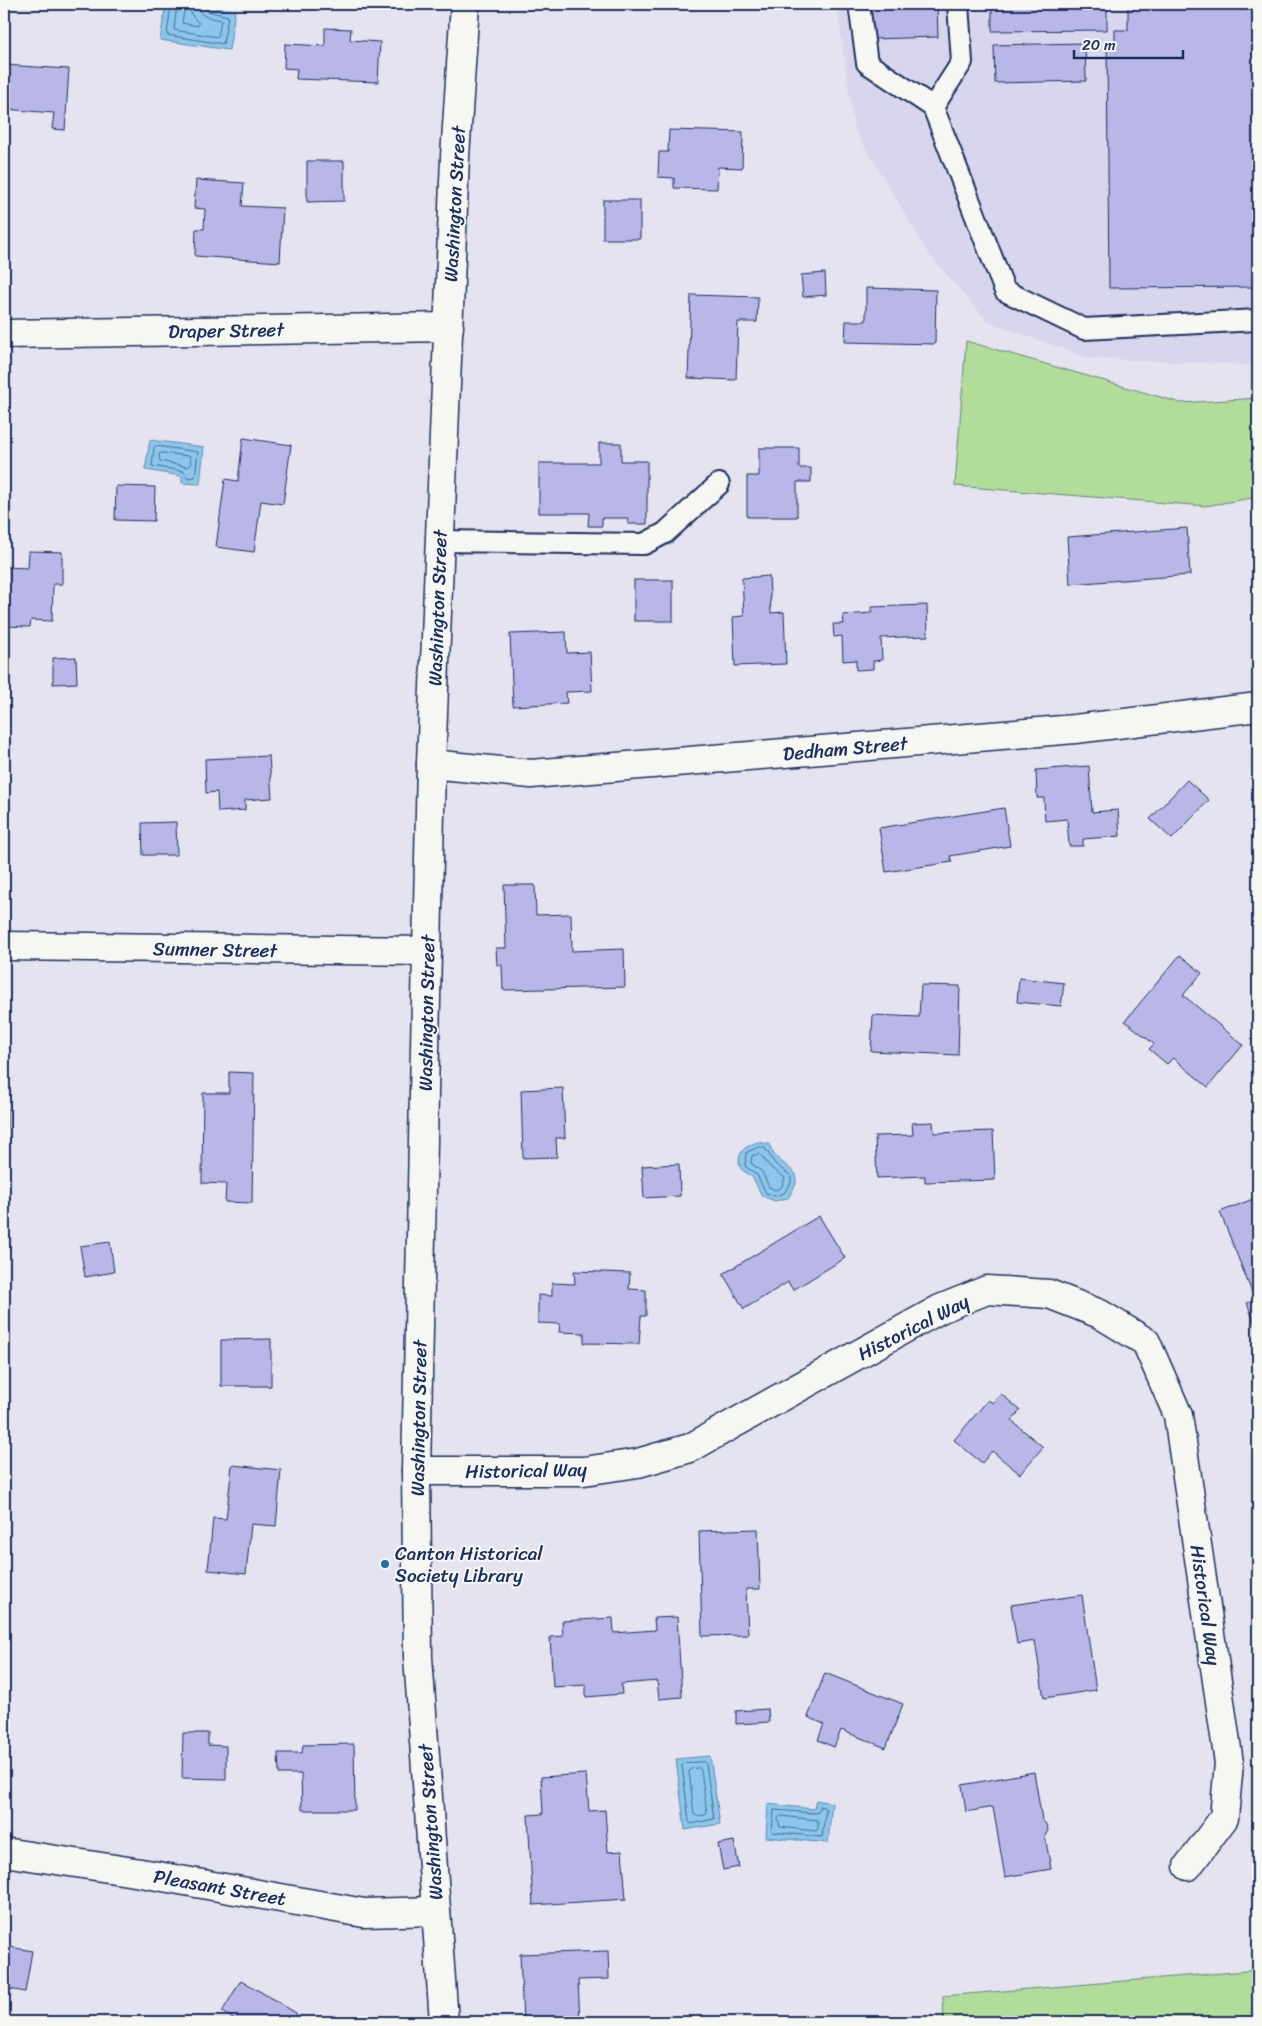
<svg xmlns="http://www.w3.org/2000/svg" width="1262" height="2026" viewBox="0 0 1262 2026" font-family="Sriracha,sans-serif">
<rect width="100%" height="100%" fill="#e4e3ef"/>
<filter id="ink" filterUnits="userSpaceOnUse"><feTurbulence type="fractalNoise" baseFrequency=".02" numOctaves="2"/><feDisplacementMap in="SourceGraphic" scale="10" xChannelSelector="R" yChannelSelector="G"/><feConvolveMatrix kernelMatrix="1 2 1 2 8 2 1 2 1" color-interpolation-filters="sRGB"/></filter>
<g filter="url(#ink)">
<polygon fill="#d7d6ed" points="837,4 1258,4 1258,364 1244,365 1087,358 987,321 928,253 854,128"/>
<g fill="#b1dc9a" stroke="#66867c">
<polygon points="966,341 1181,403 1258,398 1258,497 1205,506 955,486"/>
<polygon points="1258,1970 1258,2022 944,2022 943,1996"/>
</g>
<g fill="#8bc6eb" stroke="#5e8ab3">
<polygon points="166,4 195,4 235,11 229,50 160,40"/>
<polygon points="150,440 204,447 200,484 182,483 182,476 145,470"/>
<path d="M 758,1142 L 769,1144 L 774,1155 L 796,1174 L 796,1184 L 788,1198 L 775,1201 L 762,1196 L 753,1178 L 741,1169 C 735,1154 744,1146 758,1142 Z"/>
<polygon points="710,1756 720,1824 685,1830 676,1759"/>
<polygon points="816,1800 832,1803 828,1843 766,1837 768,1804 814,1809"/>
</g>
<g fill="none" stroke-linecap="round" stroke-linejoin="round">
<g stroke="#486b96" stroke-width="1">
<polyline points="171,4 167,35 223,44 228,16 207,11 203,4"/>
<path d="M 177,4 L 174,30 L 218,37 L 221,20 C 210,17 198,18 197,4"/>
<polygon points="187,5 193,17 199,23 198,26 182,23 185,7"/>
<polygon points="156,446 198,452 195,477 188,478 183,471 152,466 154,448"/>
<polygon points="162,453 190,456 191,465 188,467 160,461 159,455"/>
<polygon points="759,1147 765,1148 775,1164 791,1176 791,1183 784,1193 775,1196 766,1193 757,1175 745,1166 746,1153"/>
<polygon points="760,1154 771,1168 785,1178 781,1188 775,1190 769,1187 762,1172 751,1163 752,1156"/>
<polygon points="704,1762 706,1764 714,1819 691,1824 689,1822 682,1765 684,1763"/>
<polygon points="699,1768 701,1770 707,1813 705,1815 697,1816 694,1814 689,1771 691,1769"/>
<polygon points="821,1806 826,1809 822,1837 772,1832 774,1810 814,1813 818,1812"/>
<polygon points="781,1816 817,1820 818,1822 818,1829 815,1831 780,1827 778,1819"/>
</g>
</g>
<g fill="#b9b7e8" stroke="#1b2f5e">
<polygon points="871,4 937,4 938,37 872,39"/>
<polygon points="992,4 1107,4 1107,30 992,31"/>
<polygon points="1128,4 1258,4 1258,287 1109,288 1107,42 1115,41 1115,30 1128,30"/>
<polygon points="325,28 351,29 350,40 380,42 378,82 296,79 297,69 284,68 285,44 325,46"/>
<polygon points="1085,43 1086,81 995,83 994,45"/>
<polygon points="4,65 69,69 65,130 52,129 54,113 4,109"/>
<polygon points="669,130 743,132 742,168 718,167 717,189 674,188 674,178 658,177 659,152 668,152"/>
<polygon points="307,161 344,161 344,201 307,202"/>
<polygon points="196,180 244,183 242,206 283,208 280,262 195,256 196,229 204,229 205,209 194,208"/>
<rect x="603" y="200" width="37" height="39"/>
<polygon points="825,273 826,295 803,297 801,275"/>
<polygon points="866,288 936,290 935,344 845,342 846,321 866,321"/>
<polygon points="691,295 758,297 757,322 738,322 736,380 688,378"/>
<polygon points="243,438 291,445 283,504 261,501 254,552 216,547 225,479 238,481"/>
<polygon points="599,443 621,443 621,461 647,461 647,524 628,524 627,518 602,518 602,526 588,526 589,513 539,513 539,463 599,463"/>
<polygon points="759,448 799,448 799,468 811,468 811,482 797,482 797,517 747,517 747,476 759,476"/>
<polygon points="116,486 155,487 154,521 115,520"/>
<polygon points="1187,528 1190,575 1070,584 1067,537"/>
<polygon points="29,551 62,552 62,584 53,584 52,621 31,620 30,627 4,626 4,567 28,568"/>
<polygon points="769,576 771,613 784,612 786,664 735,666 733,617 744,616 742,578"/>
<rect x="634" y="580" width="39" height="41"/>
<polygon points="927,605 928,636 881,638 882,660 873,661 873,669 856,670 856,660 843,661 842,636 834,637 833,624 844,624 843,615 872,613 872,607"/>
<polygon points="566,632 567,653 590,652 592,691 566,692 567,703 513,706 510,634"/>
<polygon points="76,657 77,683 53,684 53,658"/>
<polygon points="269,756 272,798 245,800 245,810 218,812 217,792 206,793 205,759"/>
<polygon points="1089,766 1092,812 1118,810 1120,836 1083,839 1083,846 1069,846 1067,819 1045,821 1044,798 1037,798 1036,770"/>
<polygon points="1187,780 1209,800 1172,839 1150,819"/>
<polygon points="1004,808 1010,846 950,856 952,862 886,872 879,828"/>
<polygon points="176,822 177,855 143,855 142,823"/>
<polygon points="504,885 535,885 536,915 571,914 572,951 624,949 625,987 503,990 502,965 497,965 496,948 506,948"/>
<polygon points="1180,955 1202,973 1183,995 1243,1045 1208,1087 1173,1058 1167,1064 1149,1049 1154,1044 1125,1021"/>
<polygon points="1019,978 1064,983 1061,1006 1017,1002"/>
<polygon points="921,985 960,986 958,1055 871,1051 873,1015 919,1017"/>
<polygon points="229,1072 254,1073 252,1203 225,1202 226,1184 202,1183 203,1093 229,1093"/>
<polygon points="563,1088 565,1138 556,1138 557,1157 523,1158 521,1090"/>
<rect x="4" y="1099" width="3" height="41"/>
<polygon points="933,1122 934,1133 993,1131 995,1180 925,1182 925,1176 877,1178 875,1136 913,1135 912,1123"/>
<polygon points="679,1164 680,1196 644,1198 642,1166"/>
<polygon points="1258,1197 1258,1332 1247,1303 1255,1300 1220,1212"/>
<polygon points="819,1216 845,1258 793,1290 788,1282 744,1309 723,1274"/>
<polygon points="110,1242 114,1272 85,1277 80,1246"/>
<polygon points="574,1271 630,1273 629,1289 646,1290 646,1316 641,1316 639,1344 584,1343 584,1333 559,1332 560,1324 538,1323 538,1295 552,1296 552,1283 575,1284"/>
<polygon points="271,1339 271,1386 221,1386 221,1340"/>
<polygon points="1001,1394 1020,1410 1012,1421 1043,1447 1020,1474 992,1451 982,1463 954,1440 988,1400 993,1403"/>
<polygon points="232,1465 281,1470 276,1526 251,1524 246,1574 208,1570 213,1518 226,1519"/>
<polygon points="758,1529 760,1589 746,1589 748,1635 702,1636 699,1531"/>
<polygon points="1082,1595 1096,1690 1044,1698 1035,1641 1017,1644 1011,1605"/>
<polygon points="677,1617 682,1697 659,1699 657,1681 621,1684 622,1694 586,1697 586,1685 553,1687 550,1637 563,1636 562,1621 613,1618 614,1633 655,1630 654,1618"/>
<polygon points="825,1673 903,1704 886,1748 841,1730 834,1747 818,1740 824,1724 808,1717"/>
<polygon points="768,1709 769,1722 736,1724 736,1711"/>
<polygon points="183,1733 208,1733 208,1745 226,1746 226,1779 182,1778"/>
<polygon points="354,1744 355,1810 302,1810 301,1774 279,1774 278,1753 302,1753 303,1745"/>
<polygon points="1034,1772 1042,1820 1046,1824 1048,1830 1045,1836 1051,1869 1005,1877 993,1807 966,1812 962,1785"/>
<polygon points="586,1774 589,1811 605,1810 608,1852 622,1851 626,1899 533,1905 528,1815 543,1814 541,1777"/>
<polygon points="734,1841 739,1867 723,1870 718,1844"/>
<polygon points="4,1946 32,1951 25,1992 4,1988"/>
<polygon points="608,1951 609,1979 578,1980 580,2022 523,2022 520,1954"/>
<polygon points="241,1980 296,2013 299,2022 238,2022 222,2012"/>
</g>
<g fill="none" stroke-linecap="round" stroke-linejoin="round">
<defs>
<g id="lane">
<polyline points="859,4 867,63 933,107 1005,291 1084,329 1258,320"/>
<polyline points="933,107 962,62 958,4"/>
<polyline points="440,541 644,544 665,533 719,484"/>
</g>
<g id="street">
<polyline points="4,334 449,327"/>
<polyline points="4,946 427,951"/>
<polyline points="416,1471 584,1471 638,1463 690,1448 940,1309 987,1290 1049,1294 1100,1314 1146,1342 1178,1415 1229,1763 1224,1818 1188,1866"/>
</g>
<g id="secondary">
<polyline points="431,764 531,774 1075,729 1258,707"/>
<polyline points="4,1852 141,1873 364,1913 436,1911"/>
<polyline points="444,2022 418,1657 416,1471 431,764 455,157 465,4"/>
</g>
</defs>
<use href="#lane" stroke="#1b2f5e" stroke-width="24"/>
<use href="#street" stroke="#1b2f5e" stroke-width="31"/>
<use href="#secondary" stroke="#1b2f5e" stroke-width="31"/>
<use href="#lane" stroke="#f6f6f2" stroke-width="20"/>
<use href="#street" stroke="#f6f6f2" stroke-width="28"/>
<use href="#secondary" stroke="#f6f6f2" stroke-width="28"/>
</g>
</g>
<circle fill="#1f6fb2" stroke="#f6f6f2" stroke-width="2" cx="385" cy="1564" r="5"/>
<g text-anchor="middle" stroke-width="4" stroke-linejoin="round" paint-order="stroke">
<g font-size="19" fill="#1b2f5e" stroke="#f6f6f2">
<text transform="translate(454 204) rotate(-87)" y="7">Washington Street</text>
<text transform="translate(226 330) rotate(-1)" y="7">Draper Street</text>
<text transform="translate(437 608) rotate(-88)" y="7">Washington Street</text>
<text transform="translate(845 748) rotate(-5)" y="7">Dedham Street</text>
<text transform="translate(215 949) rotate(1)" y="7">Sumner Street</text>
<text transform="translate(426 1013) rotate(-89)" y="7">Washington Street</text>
<text transform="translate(913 1327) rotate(-27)" y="7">Historical Way</text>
<text transform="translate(418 1418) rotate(-89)" y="7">Washington Street</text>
<text transform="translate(526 1470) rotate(-1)" y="7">Historical Way</text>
<text transform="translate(1206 1605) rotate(82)" y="7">Historical Way</text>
<text transform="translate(430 1822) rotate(-94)" y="7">Washington Street</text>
<text transform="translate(220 1887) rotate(10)" y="7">Pleasant Street</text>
</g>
<g font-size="19" fill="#1b2f5e" stroke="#f6f6f2" text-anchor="start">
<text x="395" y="1560">Canton Historical<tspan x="395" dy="22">Society Library</tspan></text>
</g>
</g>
<rect width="1262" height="2026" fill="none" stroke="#f6f6f2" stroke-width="20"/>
<rect x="10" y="10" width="1242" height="2006" fill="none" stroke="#1b2f5e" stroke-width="2" filter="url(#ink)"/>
<path d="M1074 50v8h109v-8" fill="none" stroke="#1b2f5e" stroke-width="2.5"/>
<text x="1082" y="50" font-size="15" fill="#1b2f5e" stroke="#f6f6f2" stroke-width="4" paint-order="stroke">20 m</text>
</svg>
